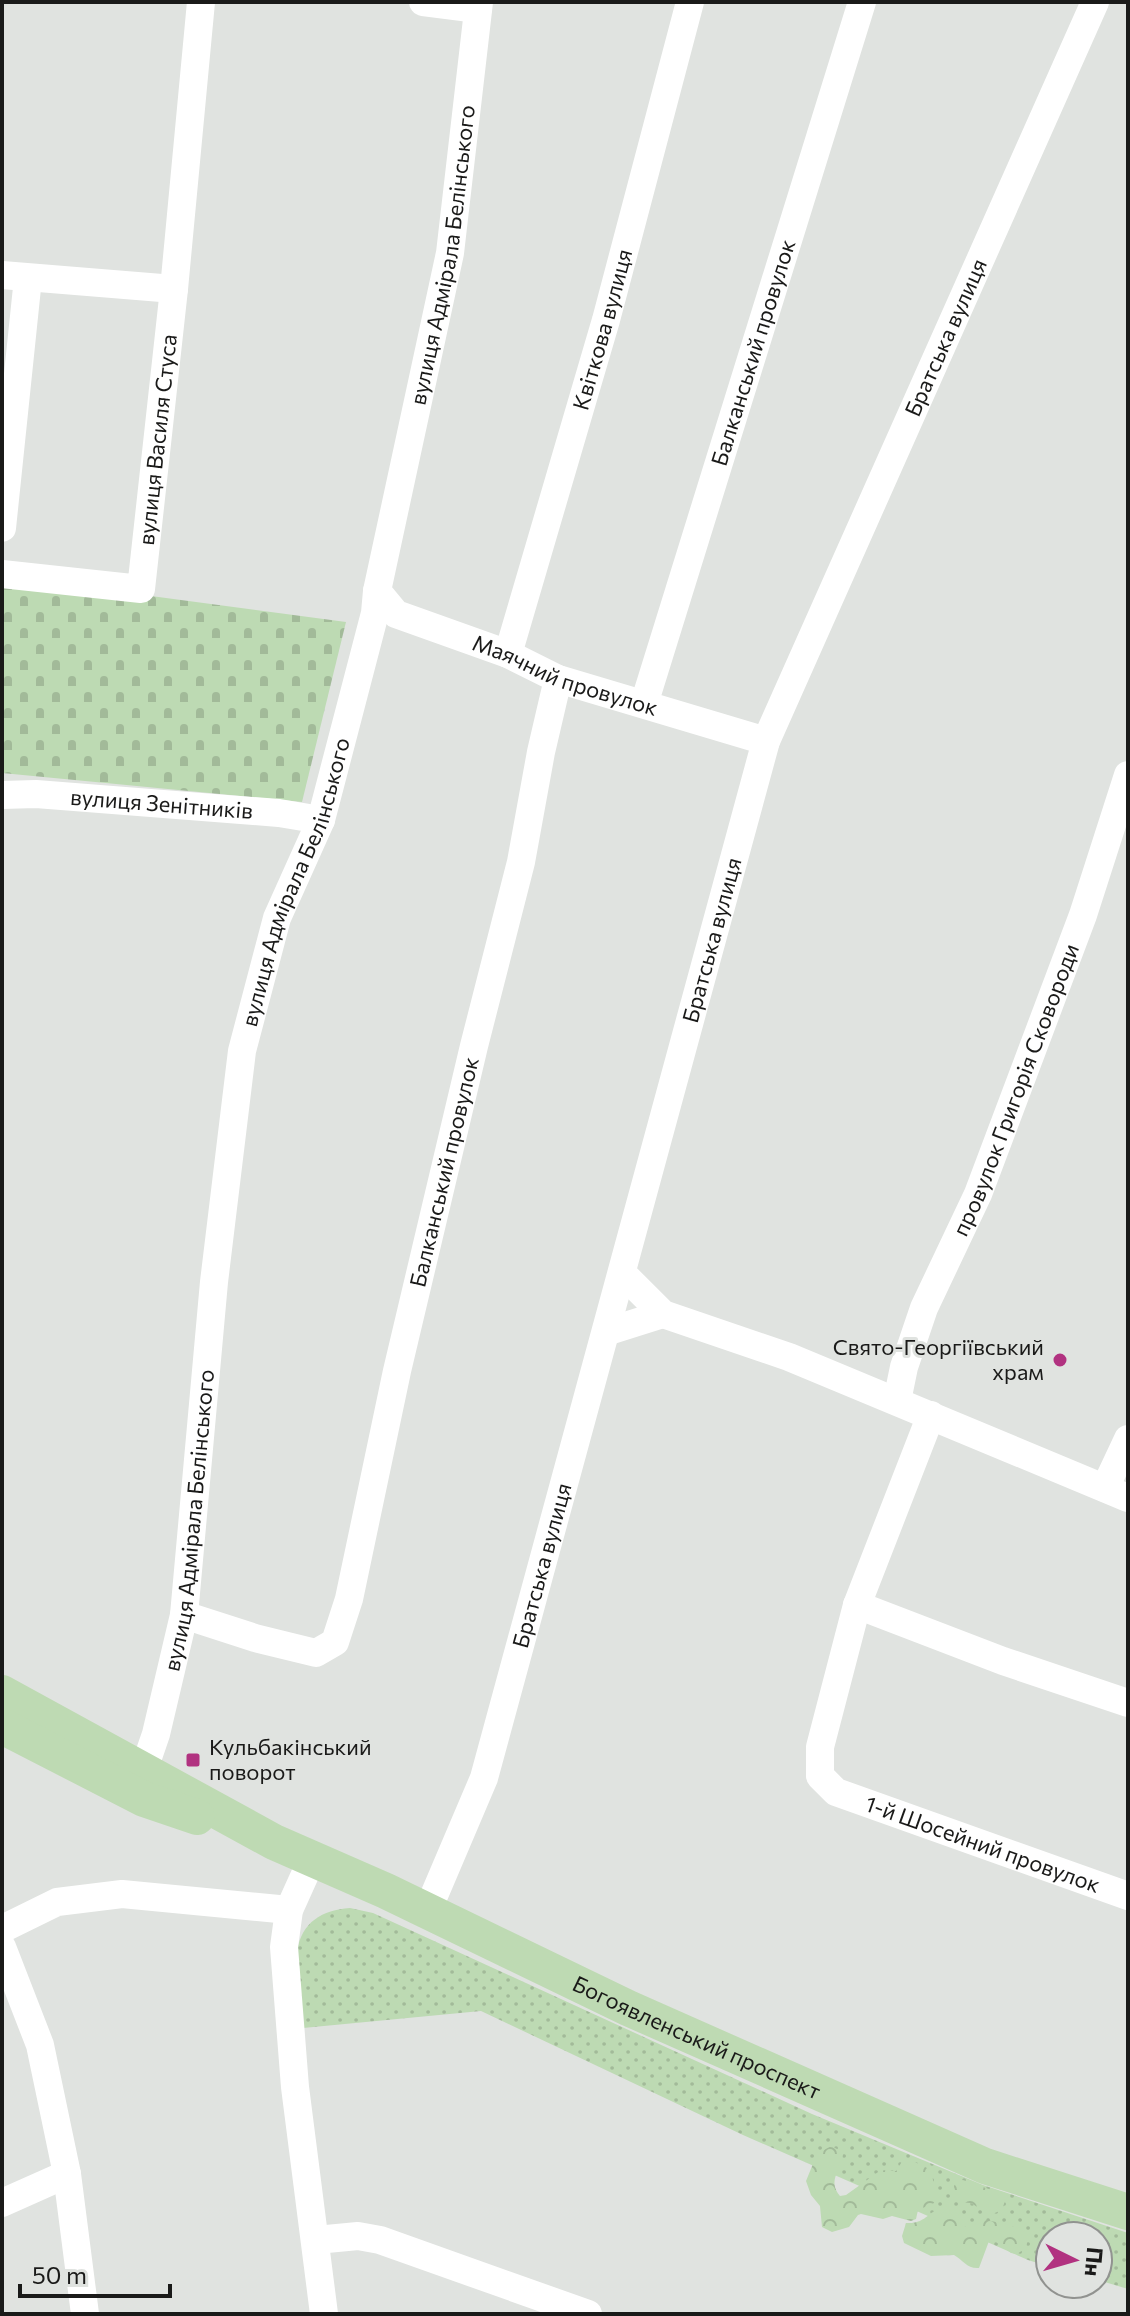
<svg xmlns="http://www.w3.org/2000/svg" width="1130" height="2316" viewBox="0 0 1130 2316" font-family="Commissioner,sans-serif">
<defs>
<pattern id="grass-dots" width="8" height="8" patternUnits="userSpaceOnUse" patternTransform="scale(2)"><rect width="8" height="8" fill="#bddab3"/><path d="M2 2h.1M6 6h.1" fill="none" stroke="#a2ba99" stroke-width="1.8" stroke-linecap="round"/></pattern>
<pattern id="forest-crowns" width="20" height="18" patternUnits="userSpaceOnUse" patternTransform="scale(2)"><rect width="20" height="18" fill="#bddab3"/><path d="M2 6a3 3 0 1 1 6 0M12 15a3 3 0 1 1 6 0" fill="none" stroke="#a2ba99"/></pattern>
<pattern id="cemetery-stones" width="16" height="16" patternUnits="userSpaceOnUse" patternTransform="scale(2)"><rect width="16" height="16" fill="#bddab3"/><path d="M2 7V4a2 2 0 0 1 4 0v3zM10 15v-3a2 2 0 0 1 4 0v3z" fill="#a2ba99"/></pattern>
</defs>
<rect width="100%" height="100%" fill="#e0e3e0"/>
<path fill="url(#grass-dots)" d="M 350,1908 L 373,1913 L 812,2114 L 983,2185 L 1128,2233 L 1128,2289 L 1098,2280 L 1098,2236 L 1050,2236 L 1050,2267 L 1028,2260 L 743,2135 L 481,2011 L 303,2028 L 297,1951 C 302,1922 322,1910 350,1908 Z"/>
<g fill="url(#forest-crowns)">
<path d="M 831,2146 L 843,2152 C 843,2170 826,2179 840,2196 L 846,2195 L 881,2170 L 896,2171 L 903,2160 L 911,2160 L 931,2170 L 936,2195 L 934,2203 L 918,2210 L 916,2219 L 911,2221 L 892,2216 L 883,2219 L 861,2214 L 858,2215 L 849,2227 L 832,2232 L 822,2227 L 820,2206 L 811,2195 L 806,2181 L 817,2154 Z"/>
<polygon points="963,2180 1000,2193 1005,2201 1002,2210 990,2215 971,2203 958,2202 955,2198 954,2186 957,2181"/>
<path d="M 947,2206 L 960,2214 L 963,2225 L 971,2230 L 974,2223 L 983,2219 L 1016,2227 L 1026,2234 L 1028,2238 L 1026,2248 L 1017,2254 L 1011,2253 L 992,2239 L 989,2241 L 979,2268 C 967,2269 963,2260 954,2255 L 931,2256 L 904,2243 L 902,2236 L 906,2223 C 928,2224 927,2210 947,2206 Z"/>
</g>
<polygon fill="url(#cemetery-stones)" points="2,582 136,594 346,622 302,802 2,773"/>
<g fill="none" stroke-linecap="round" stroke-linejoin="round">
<g stroke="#fff" stroke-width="28">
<polyline points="423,2 478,9"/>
<polyline points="2,275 174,289"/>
<polyline points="2,528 28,278"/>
<path id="s1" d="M 2,574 L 141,589 L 174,289 L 201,2"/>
<path id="s2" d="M 377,591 L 396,614 L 508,654 L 558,679 L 766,741"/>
<path id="s3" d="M 508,654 L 606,320 L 690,2"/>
<path id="s4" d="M 644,704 L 862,2"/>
<path id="s5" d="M 2,795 L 36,794 L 279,813 L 321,820"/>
<polyline points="623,1274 663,1314 789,1357 1128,1498"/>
<polyline points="606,1332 663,1314"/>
<path id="s6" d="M 897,1401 L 904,1367 L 924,1308 L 978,1194 L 1083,915 L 1128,775"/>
<path id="s7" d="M 931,1415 L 857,1605 L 820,1747 L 820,1776 L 836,1792 L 1128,1896"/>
<polyline points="1105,1488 1128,1439"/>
<polyline points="857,1605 1003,1661 1128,1703"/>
<path id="s8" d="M 184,1615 L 255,1638 L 316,1653 L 335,1642 L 349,1599 L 397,1371 L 474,1046 L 521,862 L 541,752 L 558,679"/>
<path id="s9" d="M 144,1769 L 156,1734 L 184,1615 L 214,1282 L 242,1051 L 277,918 L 321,820 L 375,613 L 377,591 L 450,253 L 479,2"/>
<polyline points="312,1859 289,1910 284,1947 295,2087 324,2314"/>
<path id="s10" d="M 427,1912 L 484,1778 L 766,741 L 1095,2"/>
<polyline points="2,1929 57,1902 122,1894 289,1910"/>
<polyline points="2,1947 40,2045 67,2174 85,2314"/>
<polyline points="2,2203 67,2174"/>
<polyline points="316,2240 358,2236 380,2240 588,2314"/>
</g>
<g stroke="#bedab3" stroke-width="36">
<path id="s11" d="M 2,1693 L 274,1842 L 386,1891 L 628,2008 L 985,2166 L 1128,2212"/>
<polyline points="2,1726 144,1799 197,1817"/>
</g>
</g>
<g fill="#b13280" stroke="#e0e3e0" stroke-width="3">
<circle cx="1060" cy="1360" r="8"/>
<rect x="185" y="1752" width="16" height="16" rx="4"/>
</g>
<g text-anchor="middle" stroke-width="6" stroke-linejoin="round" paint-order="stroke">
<g font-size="22" fill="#1a1a19" stroke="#e0e3e0">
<text dy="8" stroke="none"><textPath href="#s9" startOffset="1550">вулиця Адмірала Белінського</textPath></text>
<text dy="8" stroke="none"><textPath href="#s3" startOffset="338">Квіткова вулиця</textPath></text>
<text dy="8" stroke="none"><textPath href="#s10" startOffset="1662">Братська вулиця</textPath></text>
<text dy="8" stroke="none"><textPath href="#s4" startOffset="368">Балканський провулок</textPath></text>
<text dy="8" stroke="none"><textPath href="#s1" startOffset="290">вулиця Василя Стуса</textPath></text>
<text dy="8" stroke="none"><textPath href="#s2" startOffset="210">Маячний провулок</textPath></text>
<text dy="8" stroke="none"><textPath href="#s5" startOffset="160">вулиця Зенітників</textPath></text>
<text dy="8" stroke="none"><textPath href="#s9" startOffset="904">вулиця Адмірала Белінського</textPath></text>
<text dy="8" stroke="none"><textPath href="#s10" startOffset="1014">Братська вулиця</textPath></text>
<text dy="8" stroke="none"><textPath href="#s6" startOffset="334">провулок Григорія Сковороди</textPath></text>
<text dy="8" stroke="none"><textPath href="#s8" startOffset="642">Балканський провулок</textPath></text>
<text dy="8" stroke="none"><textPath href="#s9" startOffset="254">вулиця Адмірала Белінського</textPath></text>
<text dy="8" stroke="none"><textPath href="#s10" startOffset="366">Братська вулиця</textPath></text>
<text dy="8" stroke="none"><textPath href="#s7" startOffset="558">1-й Шосейний провулок</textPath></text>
<text dy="8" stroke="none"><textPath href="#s11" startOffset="776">Богоявленський проспект</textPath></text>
</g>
<g font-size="22" fill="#1a1a19" stroke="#e0e3e0" text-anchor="end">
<text x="1044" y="1355">Свято-Георгіївський<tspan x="1044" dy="25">храм</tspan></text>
<text x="209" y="1755" text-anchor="start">Кульбакінський<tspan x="209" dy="25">поворот</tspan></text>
</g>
</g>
<rect width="1130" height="2316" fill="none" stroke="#1a1a19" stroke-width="8"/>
<g transform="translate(1074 2260) rotate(95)"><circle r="38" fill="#e0e3e0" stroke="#919390" stroke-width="2"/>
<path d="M0-6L14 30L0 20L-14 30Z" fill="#b13280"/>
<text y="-12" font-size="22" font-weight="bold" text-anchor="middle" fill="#1a1a19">Пн</text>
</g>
<path d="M20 2284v12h150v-12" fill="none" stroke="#1a1a19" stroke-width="4"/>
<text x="32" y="2284" font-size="24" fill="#1a1a19" stroke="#e0e3e0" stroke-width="6" paint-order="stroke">50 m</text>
</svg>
